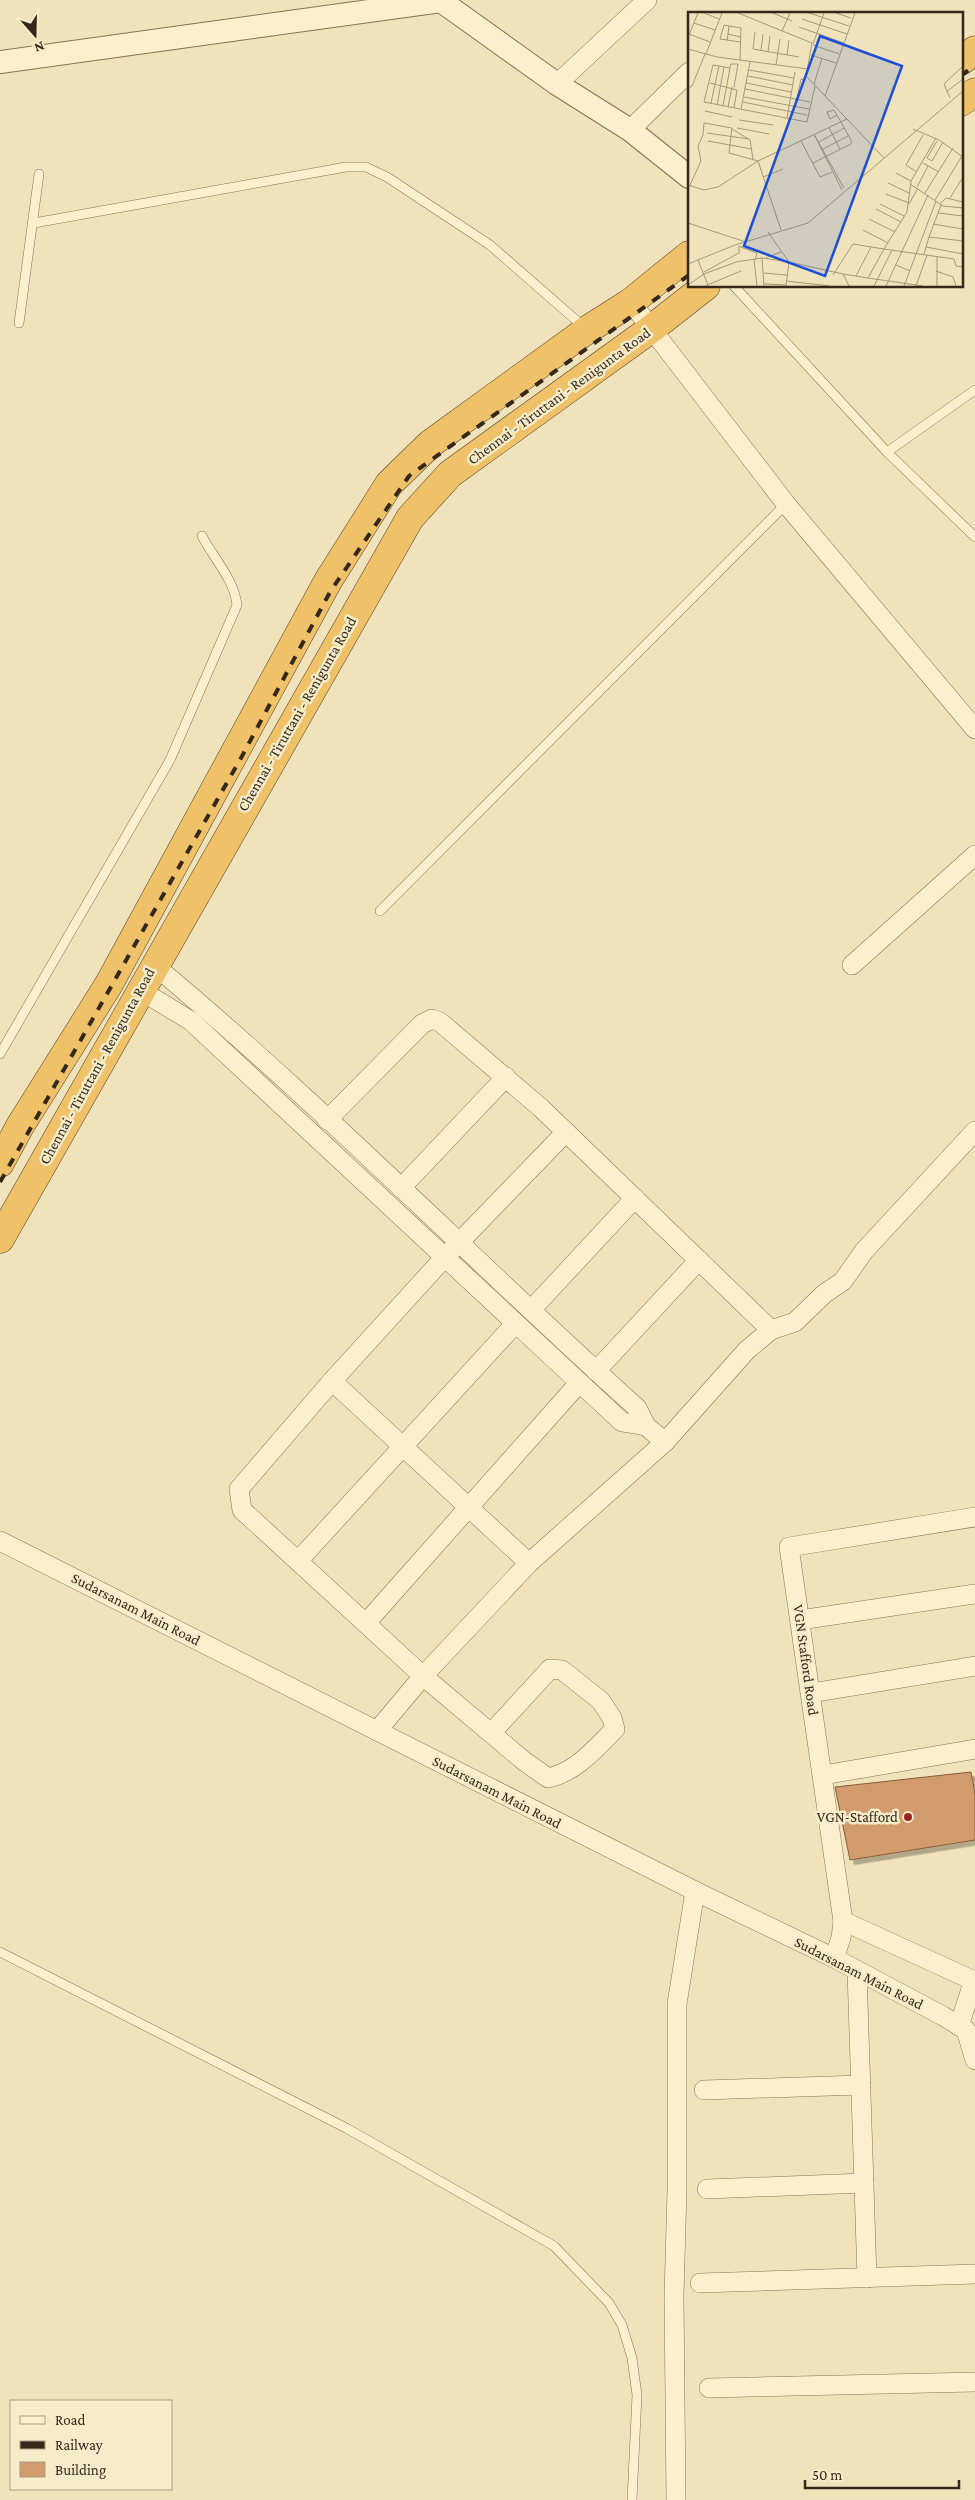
<svg xmlns="http://www.w3.org/2000/svg" width="975" height="2500" viewBox="0 0 975 2500" font-family="'Crimson Pro',serif">
<defs>
<filter id="shadow"><feDropShadow dx="4.5" dy="4.5" stdDeviation="0" flood-color="#0004"/></filter>
</defs>
<rect width="100%" height="100%" fill="#f0e2ba"/>
<polygon fill="#d19b6d" stroke="#885c38" filter="url(#shadow)" points="971,1772 975,1794 975,1840 850,1860 835,1787"/>
<g fill="none" stroke-linecap="round" stroke-linejoin="round">
<defs>
<g id="service">
<polyline points="34,223 346,167 366,167 387,177 490,245 585,328"/>
<polyline points="734,286 887,452 975,537"/>
<polyline points="19,323 39,174"/>
<polyline points="887,452 975,390"/>
<polyline points="380,911 786,504"/>
<path d="M 0,1054 L 170,760 L 237,605 C 234,579 214,559 202,536"/>
<polyline points="0,1952 348,2129 554,2246 609,2303 622,2325 632,2358 637,2395 632,2500"/>
</g>
<g id="minor">
<polyline points="557,84 647,0"/>
<polyline points="630,130 689,72"/>
<polyline points="631,302 786,504 975,729"/>
<path d="M 154,965 C 322,1105 475,1262 637,1408 L 646,1426 L 665,1442"/>
<polyline points="852,965 975,855"/>
<polyline points="140,990 191,1021 622,1422 646,1426"/>
<polyline points="327,1120 422,1024 432,1019 440,1022 541,1108 771,1330"/>
<polyline points="401,1188 506,1077"/>
<polyline points="531,1310 635,1198"/>
<polyline points="596,1371 699,1260"/>
<polyline points="332,1381 529,1563"/>
<polyline points="0,1541 703,1895 834,1958 943,2016 966,2030 975,2060"/>
<polyline points="298,1561 515,1324"/>
<polyline points="800,1620 975,1594"/>
<polyline points="366,1623 579,1383"/>
<polyline points="811,1693 975,1666"/>
<polyline points="377,1731 423,1676 529,1563 665,1442 747,1350 771,1330 795,1322 824,1294 843,1281 864,1251 975,1131"/>
<path d="M 492,1732 L 550,1669 L 562,1670 L 601,1701 L 612,1718 L 615,1729 C 595,1749 576,1772 548,1778 L 524,1761 L 423,1676 L 253,1520 L 242,1510 L 239,1489 L 332,1381 L 444,1258 L 566,1132"/>
<polyline points="823,1775 975,1749"/>
<polyline points="843,1921 970,1979 972,1986 959,2026"/>
<polyline points="834,1958 841,1938 843,1921 789,1547 975,1517"/>
<polyline points="857,1971 867,2278"/>
<polyline points="704,2090 861,2085"/>
<polyline points="707,2189 864,2183"/>
<polyline points="700,2283 975,2274"/>
<polyline points="709,2388 975,2382"/>
<polyline points="676,2500 674,2296 677,2190 677,2004 695,1891"/>
</g>
<polyline id="tertiary" points="0,62 441,1 557,84 630,130 689,177"/>
<g id="trunk">
<polyline points="961,61 975,50"/>
<polyline points="961,102 975,92"/>
<polyline points="0,1163 20,1126 109,984 328,581 389,484 430,444 587,330 631,302 689,255"/>
<polyline points="0,1239 410,518 450,474 651,329 706,286"/>
</g>
</defs>
<use href="#service" stroke="#877254" stroke-width="10"/>
<use href="#minor" stroke="#877254" stroke-width="20"/>
<use href="#tertiary" stroke="#877254" stroke-width="24"/>
<use href="#trunk" stroke="#543f29" stroke-width="29"/>
<use href="#service" stroke="#fbefcd" stroke-width="9"/>
<use href="#minor" stroke="#fbefcd" stroke-width="19"/>
<use href="#tertiary" stroke="#fbefcd" stroke-width="22"/>
<use href="#trunk" stroke="#efc168" stroke-width="28"/>
<g stroke="#35281a" stroke-width="4" stroke-dasharray="9 9" stroke-linecap="butt">
<polyline points="961,76 975,65"/>
<polyline points="0,1182 241,758 330,592 409,476 689,275"/>
</g>
</g>
<circle fill="#992520" stroke="#f7ecca" stroke-width="2" cx="908" cy="1817" r="5"/>
<g text-anchor="middle" stroke-width="5" stroke-linejoin="round" paint-order="stroke">
<g font-size="15" fill="#35281a" stroke="#f7ecca">
<text transform="translate(559 396) rotate(-36)" y="5">Chennai - Tiruttani - Renigunta Road</text>
<text transform="translate(297 714) rotate(-60)" y="5">Chennai - Tiruttani - Renigunta Road</text>
<text transform="translate(97 1066) rotate(-61)" y="5">Chennai - Tiruttani - Renigunta Road</text>
<text transform="translate(136 1609) rotate(27)" y="5">Sudarsanam Main Road</text>
<text transform="translate(806 1660) rotate(82)" y="5">VGN Stafford Road</text>
<text transform="translate(497 1792) rotate(27)" y="5">Sudarsanam Main Road</text>
<text transform="translate(859 1973) rotate(27)" y="5">Sudarsanam Main Road</text>
</g>
<g font-size="15" fill="#35281a" stroke="#f7ecca" text-anchor="end">
<text x="898" y="1822">VGN-Stafford</text>
</g>
</g>
<g transform="translate(688 12)">
<rect width="275" height="275" fill="#f0e2ba"/>
<path fill="none" stroke="#a5987a" stroke-width="1" d="M 16,1 L 31,7M 50,1 L 124,31 L 118,64 L 196,146M 85,1 L 104,9M 121,1 L 161,14M 148,1 L 163,6M 114,7 L 159,22M 6,11 L 27,18M 111,15 L 156,31M 94,19 L 102,1M 67,20 L 65,37 L 111,45M 1,22 L 22,30M 40,22 L 39,28 L 52,30M 0,25 L 10,1M 39,28 L 32,27 L 36,13 L 41,14M 125,32 L 136,1M 125,33 L 151,42M 0,37 L 29,45 L 120,57M 73,39 L 75,22M 80,40 L 82,24M 18,42 L 34,1M 99,43 L 101,28M 123,43 L 148,51M 52,48 L 53,16 L 41,14 L 40,22 L 53,25M 88,53 L 92,27M 61,58 L 106,66M 60,64 L 105,73M 22,71 L 49,78 L 46,96M 58,71 L 103,80M 126,72 L 134,46M 46,75 L 50,52 L 43,52 L 42,56 L 25,53 L 16,90 L 119,110 L 127,74M 0,76 L 4,74 L 17,42M 57,77 L 122,90M 258,80 L 275,67M 137,84 L 167,1M 56,85 L 121,97M 262,86 L 256,72 L 275,54M 109,87 L 113,67 L 117,68M 55,90 L 119,103M 23,91 L 31,54M 29,93 L 36,55M 35,94 L 42,56M 40,95 L 44,75M 53,97 L 62,50M 17,99 L 44,105M 99,106 L 107,60M 51,108 L 85,113M 49,116 L 81,122M 141,116 L 152,137M 44,117 L 62,128 L 65,147M 225,117 L 251,128 L 275,145M 19,121 L 61,127M 126,122 L 154,178M 127,124 L 156,176M 20,129 L 64,137M 113,129 L 132,165 L 144,160M 249,129 L 239,146 L 244,149 L 255,130M 131,130 L 156,116M 135,137 L 160,124M 125,151 L 163,132 L 163,128 L 153,110 L 147,100 L 146,98 L 139,100 L 142,107 L 149,103M 235,151 L 251,160M 229,160 L 218,153 L 235,123M 208,161 L 223,169M 75,165 L 95,157M 200,171 L 221,181M 222,172 L 255,194 L 275,196M 0,173 L 16,178 L 30,175 L 70,149 L 93,218M 2,173 L 13,149 L 10,134 L 15,123 L 16,111 L 44,116 L 41,141 L 70,149 L 159,107M 229,175 L 240,154M 237,181 L 265,136M 198,182 L 221,191M 262,186 L 275,165M 247,188 L 274,144M 192,192 L 216,204M 221,192 L 230,176M 252,192 L 258,186 L 275,190M 188,197 L 213,210M 250,201 L 275,204M 181,207 L 207,220M 0,211 L 58,230M 245,212 L 275,217M 175,218 L 200,231M 80,220 L 101,250 L 155,262 L 161,274M 241,225 L 253,193M 50,234 L 69,241 L 67,248M 238,235 L 275,242M 236,242 L 241,225 L 275,229M 249,244 L 249,274M 74,246 L 76,274M 78,246 L 93,240M 10,248 L 20,273M 66,248 L 69,274M 0,252 L 47,233 L 120,211 L 275,79M 208,253 L 222,259M 248,259 L 265,265 L 268,274M 16,260 L 51,241 L 51,235M 76,261 L 99,263M 155,262 L 180,266 L 196,237 L 266,247 L 268,254 L 275,255M 145,263 L 165,232 L 196,237 L 219,200 L 223,169 L 248,126M 168,264 L 183,235M 180,266 L 235,274M 98,269 L 142,274M 76,272 L 98,273M 0,273 L 16,262 L 48,250 L 74,246 L 101,250 L 98,274M 17,274 L 53,259M 186,274 L 204,238M 198,274 L 240,183M 216,274 L 248,189M 228,274 L 239,243"/>
<path fill="#1d4ed8" fill-opacity="0.15" stroke="#1d4ed8" stroke-width="2.5" d="M 132,24 L 214,54 L 137,264 L 56,234 Z"/>
<rect width="275" height="275" fill="none" stroke="#35281a" stroke-width="2.5"/>
</g>
<rect x="10" y="2400" width="162" height="90" fill="#f7ecca" stroke="#a99e84"/>
<rect x="20" y="2416" width="25" height="8" fill="#fbefcd" stroke="#a99e84"/>
<text x="55" y="2425" font-size="15" fill="#35281a">Road</text>
<rect x="20" y="2441" width="25" height="8" fill="#35281a" stroke="#a99e84"/>
<text x="55" y="2450" font-size="15" fill="#35281a">Railway</text>
<rect x="20" y="2462" width="25" height="15" fill="#d19b6d" stroke="#a99e84"/>
<text x="55" y="2475" font-size="15" fill="#35281a">Building</text>
<g transform="translate(35 35) rotate(160)" stroke="#f7ecca" stroke-width="4" paint-order="stroke">
<path d="M0-4L9 19L0 12L-9 19Z" fill="#35281a"/>
<text y="-8" font-size="14" font-weight="bold" text-anchor="middle" fill="#35281a">N</text>
</g>
<path d="M805 2480v8h154v-8" fill="none" stroke="#35281a" stroke-width="2.5"/>
<text x="812" y="2480" font-size="15" fill="#35281a" stroke="#f7ecca" stroke-width="4" paint-order="stroke">50 m</text>
</svg>
